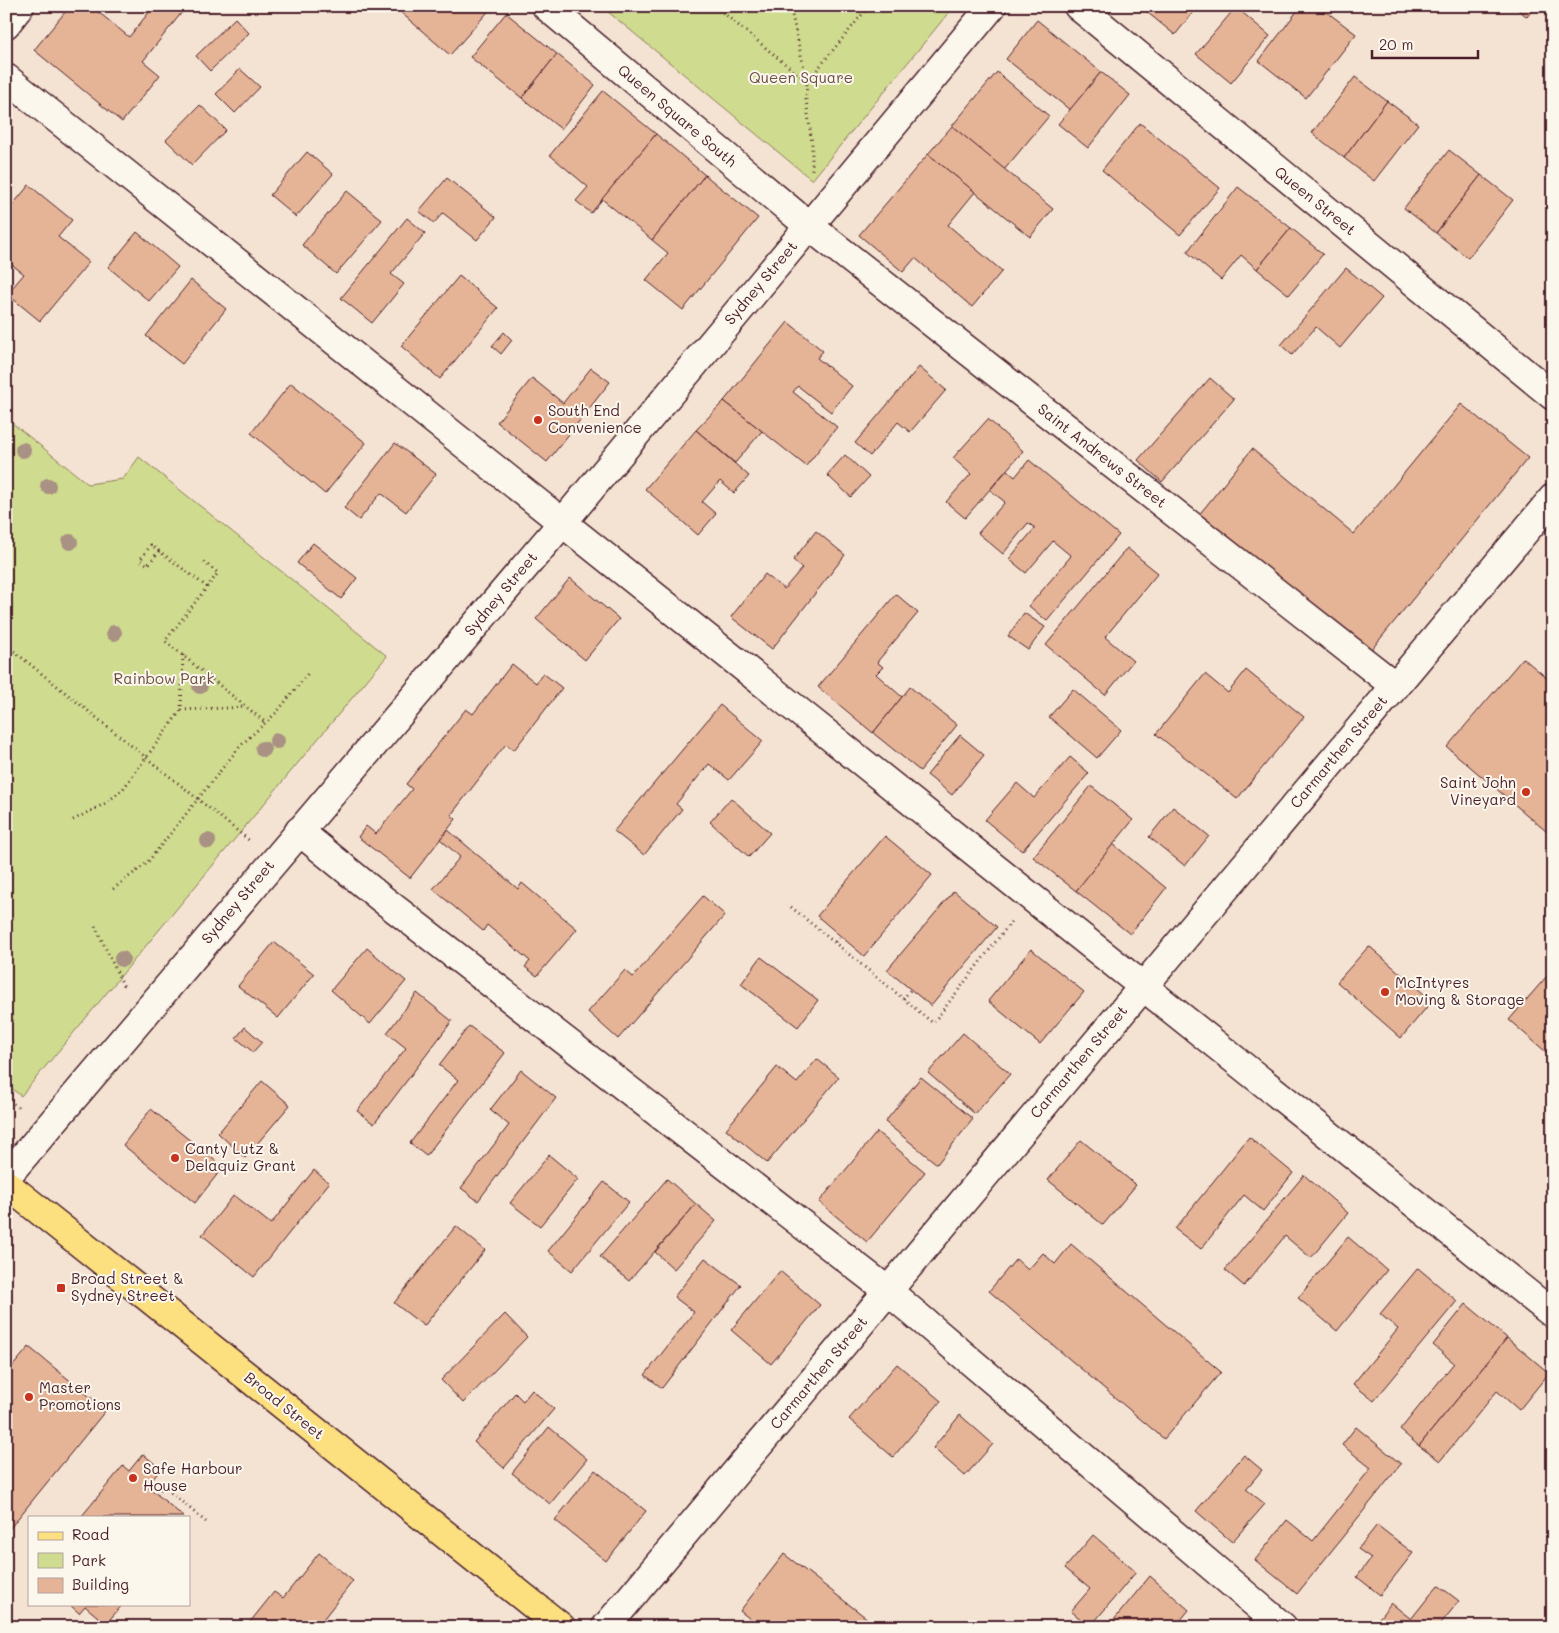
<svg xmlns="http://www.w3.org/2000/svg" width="1559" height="1633" viewBox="0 0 1559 1633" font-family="Mali,sans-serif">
<rect width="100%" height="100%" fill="#f4e3d2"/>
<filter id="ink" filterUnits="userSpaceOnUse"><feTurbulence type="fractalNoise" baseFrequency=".02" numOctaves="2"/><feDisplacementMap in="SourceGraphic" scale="10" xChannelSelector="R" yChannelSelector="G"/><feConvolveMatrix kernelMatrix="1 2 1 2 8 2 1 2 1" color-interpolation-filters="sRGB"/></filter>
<g filter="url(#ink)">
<g fill="#cfdb8e" stroke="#8c7d5c">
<polygon points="601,6 954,6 812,180"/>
<polygon points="6,418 88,484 123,479 139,457 387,656 21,1096 6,1084"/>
</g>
<g fill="#e5b396" stroke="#4a1f2b">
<polygon points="70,6 91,6 129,37 154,6 187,6 143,61 160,75 122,122 34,50"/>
<polygon points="404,6 493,6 450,55 399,11"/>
<polygon points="1143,6 1198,6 1175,35 1142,8"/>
<polygon points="1301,6 1319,6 1356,34 1306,98 1259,61"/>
<polygon points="1514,6 1535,6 1527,17"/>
<polygon points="1236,7 1270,36 1231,83 1196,54"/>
<polygon points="506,13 557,54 522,98 470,57"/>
<polygon points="235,18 249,33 210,71 196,56"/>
<polygon points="1037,20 1101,72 1070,110 1006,59"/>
<polygon points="557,54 595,85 561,129 522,98"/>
<polygon points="240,69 260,87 235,113 216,94"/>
<polygon points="997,72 1049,116 1004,170 952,126"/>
<polygon points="1101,72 1130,95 1088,148 1058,124"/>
<polygon points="1355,77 1387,101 1344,158 1312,133"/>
<polygon points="603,91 656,134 591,213 576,201 588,187 550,155"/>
<polygon points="1387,101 1418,124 1374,181 1344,158"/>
<polygon points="200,105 226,130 192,165 166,140"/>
<polygon points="1140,123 1220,188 1180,235 1102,170"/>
<polygon points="952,126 1053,209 1030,237 928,154"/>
<polygon points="656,134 705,175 652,240 602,199"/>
<polygon points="1449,150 1481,175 1436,233 1404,208"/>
<polygon points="307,152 333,174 296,217 270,195"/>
<polygon points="928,154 975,192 948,225 1002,271 972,307 915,258 903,272 859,235"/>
<polygon points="705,175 758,218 683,310 646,280 668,253 652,240"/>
<polygon points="1481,175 1513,200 1468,258 1436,233"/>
<polygon points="447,178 496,217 477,240 443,213 434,223 419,211"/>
<polygon points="29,185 72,220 58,237 89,262 40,321 7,294 24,274 6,260 6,213"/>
<polygon points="1238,187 1291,228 1257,269 1241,255 1221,280 1187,252"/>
<polygon points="347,191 382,220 336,274 302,245"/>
<polygon points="407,218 425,233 391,274 404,284 372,323 341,298"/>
<polygon points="1291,228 1323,254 1289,295 1257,269"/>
<polygon points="137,232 178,267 149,301 108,267"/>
<polygon points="1346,268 1382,298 1340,348 1316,327 1292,355 1281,345"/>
<polygon points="459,276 498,308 440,379 401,346"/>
<polygon points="191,280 226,309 182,364 146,336"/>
<polygon points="788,322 823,351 817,358 852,386 831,412 798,386 793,392 837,427 806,466 724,401"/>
<polygon points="504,332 512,340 501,354 492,346"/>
<polygon points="919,367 946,390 910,432 898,422 870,456 855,443"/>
<polygon points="591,368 610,382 547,462 497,422 532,378 563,403"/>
<polygon points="1210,378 1234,399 1162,482 1138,460"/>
<polygon points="291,383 366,443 325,494 251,433"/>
<polygon points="724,401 762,431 735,463 696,430"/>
<polygon points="1461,404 1528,458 1367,655 1198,516 1252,449 1354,534"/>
<polygon points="988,419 1023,451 965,518 946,502 971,474 953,458"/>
<polygon points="696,430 749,476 734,493 720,481 702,502 716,514 698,535 645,489"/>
<polygon points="395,443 436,474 406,512 381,493 359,520 344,508"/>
<polygon points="845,455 869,477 851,497 827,475"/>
<polygon points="1029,460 1119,535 1047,621 1029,606 1071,556 1053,541 1026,573 1009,559 1035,528 1028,523 1003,554 978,533 1005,502 990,490 1007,470 1015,477"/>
<polygon points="816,531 845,555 772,649 731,617 765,574 784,589 802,568 793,560"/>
<polygon points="313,543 357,578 341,599 297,563"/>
<polygon points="1127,548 1158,573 1105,637 1133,661 1105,695 1046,645"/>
<polygon points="570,578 619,619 585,660 536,619"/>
<polygon points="896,594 918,613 877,662 883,667 876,674 902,697 873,733 818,687"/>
<polygon points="1024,613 1045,627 1028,650 1008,636"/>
<polygon points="1523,658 1553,683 1553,837 1447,747"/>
<polygon points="512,664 536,683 543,673 562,688 514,750 506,744 451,815 456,819 410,878 358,837 366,826 376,834 412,789 406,784 466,709 473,714"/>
<polygon points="1246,670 1304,717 1237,799 1156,734 1205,674 1228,693"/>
<polygon points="910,687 957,725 920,771 873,733"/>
<polygon points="1073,689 1121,730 1097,758 1049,717"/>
<polygon points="720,705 763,741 729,780 709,764 676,804 682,809 644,855 614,831"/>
<polygon points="960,735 984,755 952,795 927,775"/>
<polygon points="1070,757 1089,773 1022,851 985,820 1017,783 1034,798"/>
<polygon points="1091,786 1133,820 1076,891 1033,857"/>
<polygon points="731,798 770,833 749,857 710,822"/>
<polygon points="1173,807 1209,836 1185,866 1149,837"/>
<polygon points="448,830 518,889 522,883 577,929 537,976 525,967 530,961 487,925 483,931 433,889 460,857 440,839"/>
<polygon points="885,836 932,875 864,956 817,916"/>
<polygon points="1113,844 1166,888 1130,934 1076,891"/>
<polygon points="954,891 997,927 931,1006 887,970"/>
<polygon points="703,896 725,915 618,1039 588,1012 625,970 633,977"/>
<polygon points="274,942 314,974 278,1018 238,986"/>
<polygon points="1369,946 1432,1001 1401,1038 1337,982"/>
<polygon points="367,948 406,981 370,1024 331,990"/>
<polygon points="1031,949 1084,992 1040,1044 988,1001"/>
<polygon points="761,957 818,1000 798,1027 741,984"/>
<polygon points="1553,969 1553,1058 1509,1020"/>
<polygon points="417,993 452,1021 374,1124 357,1111 406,1048 387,1033"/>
<polygon points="469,1026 505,1053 426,1156 410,1143 458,1080 439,1065"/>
<polygon points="245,1027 262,1042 253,1052 236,1038"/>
<polygon points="963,1033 1010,1074 975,1114 928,1073"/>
<polygon points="817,1059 839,1077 767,1163 726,1129 777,1067 797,1083"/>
<polygon points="521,1070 556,1098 478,1201 461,1188 509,1125 490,1110"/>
<polygon points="921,1077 973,1119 937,1164 885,1122"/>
<polygon points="262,1081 290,1105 245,1158 218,1133"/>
<polygon points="151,1109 223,1167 195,1203 123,1145"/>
<polygon points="877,1132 925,1172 867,1242 819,1202"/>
<polygon points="1249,1137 1293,1173 1263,1211 1244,1195 1201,1249 1175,1229"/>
<polygon points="1081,1140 1136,1185 1103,1225 1048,1180"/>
<polygon points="549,1155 578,1179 540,1226 510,1203"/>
<polygon points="314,1170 329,1183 254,1277 202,1235 234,1195 271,1224"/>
<polygon points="1304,1175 1348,1213 1311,1258 1285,1236 1244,1286 1225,1270"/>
<polygon points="667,1179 696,1204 629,1281 600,1257"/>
<polygon points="604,1182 629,1202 572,1271 548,1251"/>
<polygon points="696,1204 716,1221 674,1269 655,1252"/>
<polygon points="456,1226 485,1250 424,1326 394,1303"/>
<polygon points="1348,1237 1387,1270 1337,1331 1298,1298"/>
<polygon points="1071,1244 1221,1372 1164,1439 989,1291 1016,1259 1028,1270 1043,1253 1055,1264"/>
<polygon points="705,1258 741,1285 662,1388 645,1375 694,1312 674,1297"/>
<polygon points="1418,1268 1457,1301 1374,1401 1353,1384 1398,1329 1380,1314"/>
<polygon points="780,1271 820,1305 771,1364 731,1330"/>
<polygon points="1466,1304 1507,1338 1419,1446 1400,1430 1454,1363 1433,1345"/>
<polygon points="505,1314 527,1337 463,1403 441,1380"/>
<polygon points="1507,1338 1549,1373 1519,1410 1497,1391 1440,1461 1419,1446"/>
<polygon points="29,1347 106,1410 6,1533 6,1374"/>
<polygon points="897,1364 941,1401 893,1457 849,1419"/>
<polygon points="532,1390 554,1409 504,1468 474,1442 515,1393 523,1401"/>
<polygon points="960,1415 993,1444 965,1476 933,1448"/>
<polygon points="549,1427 587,1459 550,1504 512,1473"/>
<polygon points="1356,1427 1401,1464 1297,1594 1255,1560 1287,1520 1313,1541 1371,1468 1342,1445"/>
<polygon points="143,1454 161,1469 147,1486 184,1517 81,1517 123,1466 129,1471"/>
<polygon points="1244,1455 1262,1470 1246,1489 1265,1504 1232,1542 1196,1511"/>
<polygon points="595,1470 646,1511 606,1561 555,1520"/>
<polygon points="1377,1525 1413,1553 1380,1595 1357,1577 1371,1558 1358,1549"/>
<polygon points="1093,1535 1136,1572 1090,1627 1071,1611 1090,1589 1065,1568"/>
<polygon points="319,1553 353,1581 317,1627 246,1627 274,1592 283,1598"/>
<polygon points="784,1554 878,1627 760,1627 740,1611"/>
<polygon points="1150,1576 1189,1610 1175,1627 1108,1627"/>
<polygon points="1438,1585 1459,1601 1438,1627 1372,1627 1391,1603 1411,1619"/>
<polygon points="69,1604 123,1604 106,1624 85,1606 79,1613"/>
</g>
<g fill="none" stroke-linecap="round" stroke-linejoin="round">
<defs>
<g id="minor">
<polyline points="546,6 809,226 1395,686"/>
<polyline points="1078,6 1553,396"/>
<polyline points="6,24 20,6"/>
<polyline points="6,78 1553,1314"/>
<polyline points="299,831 381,898 888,1291 1283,1627"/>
<polyline points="6,1177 563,522 992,6"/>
<polyline points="606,1627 1553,498"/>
</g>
<polyline id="major" points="6,1184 561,1627"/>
</defs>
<use href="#minor" stroke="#4a1f2b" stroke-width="31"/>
<use href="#major" stroke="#4a1f2b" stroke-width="31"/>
<g stroke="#4a1f2b" stroke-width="3" stroke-dasharray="1 4" stroke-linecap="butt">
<polyline points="715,6 807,82 869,6"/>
<polyline points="790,6 807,82 806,100 812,143 812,170"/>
<polyline points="159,551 148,565 140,560 151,545 207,587"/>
<polyline points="204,562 218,573 165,641 266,723"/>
<polyline points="6,645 250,841"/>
<polyline points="183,655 181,710 246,707"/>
<polyline points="73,820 106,803 123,789 181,710"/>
<polyline points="113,889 147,863 241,745 277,712 309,672"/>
<polyline points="791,907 933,1023 1011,922"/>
<polyline points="95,926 125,989"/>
<polyline points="835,942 840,935"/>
<polyline points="903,999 911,989"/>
<polyline points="6,1097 21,1110"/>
<polyline points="157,1494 163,1486 206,1522"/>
</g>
<use href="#minor" stroke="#fbf7ec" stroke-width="28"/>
<use href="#major" stroke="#fce080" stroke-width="28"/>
</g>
<g fill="#a99184">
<circle cx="23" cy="450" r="8"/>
<circle cx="48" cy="486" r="8"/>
<circle cx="70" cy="542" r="8"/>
<circle cx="114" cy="633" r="8"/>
<circle cx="200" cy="686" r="8"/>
<circle cx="277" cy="741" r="8"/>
<circle cx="263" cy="749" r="8"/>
<circle cx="208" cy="841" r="8"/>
<circle cx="122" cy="959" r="8"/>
</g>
</g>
<g fill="#c8321e" stroke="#fbf7ec" stroke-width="2">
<circle cx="538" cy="420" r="5"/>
<circle cx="1526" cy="792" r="5"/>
<circle cx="1385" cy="992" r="5"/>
<circle cx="175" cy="1158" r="5"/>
<rect x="56" y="1283" width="10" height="10" rx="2.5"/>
<circle cx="29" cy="1397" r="5"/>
<circle cx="133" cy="1478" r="5"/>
</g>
<g text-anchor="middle" stroke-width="4" stroke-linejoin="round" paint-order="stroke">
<g font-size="15" fill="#6b4e44" stroke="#fbf7ec">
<text x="801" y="83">Queen Square</text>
<text x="164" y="684">Rainbow Park</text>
</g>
<g font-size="15" fill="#4a1f2b" stroke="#fbf7ec">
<text transform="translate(677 116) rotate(40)" y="5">Queen Square South</text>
<text transform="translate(1315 201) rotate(39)" y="5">Queen Street</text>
<text transform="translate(761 283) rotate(-50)" y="5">Sydney Street</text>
<text transform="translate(1102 456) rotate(38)" y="5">Saint Andrews Street</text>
<text transform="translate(501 594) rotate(-50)" y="5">Sydney Street</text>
<text transform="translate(1339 752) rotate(-50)" y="5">Carmarthen Street</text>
<text transform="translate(238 902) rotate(-50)" y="5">Sydney Street</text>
<text transform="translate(1079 1062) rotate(-50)" y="5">Carmarthen Street</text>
<text transform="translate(819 1373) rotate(-50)" y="5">Carmarthen Street</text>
<text transform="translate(284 1406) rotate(39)" y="5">Broad Street</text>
</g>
<g font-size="15" fill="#4a1f2b" stroke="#fbf7ec" text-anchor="start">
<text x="548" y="416">South End<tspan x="548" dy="17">Convenience</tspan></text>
<text x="1516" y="788" text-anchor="end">Saint John<tspan x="1516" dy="17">Vineyard</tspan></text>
<text x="1395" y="988">McIntyres<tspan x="1395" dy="17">Moving &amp; Storage</tspan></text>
<text x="185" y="1154">Canty Lutz &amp;<tspan x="185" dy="17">Delaquiz Grant</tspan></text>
<text x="71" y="1284">Broad Street &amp;<tspan x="71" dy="17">Sydney Street</tspan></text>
<text x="39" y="1393">Master<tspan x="39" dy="17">Promotions</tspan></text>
<text x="143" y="1474">Safe Harbour<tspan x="143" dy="17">House</tspan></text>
</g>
</g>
<rect width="1559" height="1633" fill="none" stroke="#fbf7ec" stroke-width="25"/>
<rect x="12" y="12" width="1534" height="1608" fill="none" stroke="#4a1f2b" stroke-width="2" filter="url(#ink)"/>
<rect x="28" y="1516" width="162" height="90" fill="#fbf7ec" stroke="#b4a19f"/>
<rect x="38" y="1532" width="25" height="8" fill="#fce080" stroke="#b4a19f"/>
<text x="72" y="1540" font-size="15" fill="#4a1f2b">Road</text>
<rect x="38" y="1553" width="25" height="15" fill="#cfdb8e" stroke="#b4a19f"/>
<text x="72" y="1566" font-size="15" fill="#4a1f2b">Park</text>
<rect x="38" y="1578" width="25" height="15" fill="#e5b396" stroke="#b4a19f"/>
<text x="72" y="1590" font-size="15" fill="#4a1f2b">Building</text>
<path d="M1372 50v8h106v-8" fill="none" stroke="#4a1f2b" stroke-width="2.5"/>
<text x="1379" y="50" font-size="15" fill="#4a1f2b" stroke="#fbf7ec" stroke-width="4" paint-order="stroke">20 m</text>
</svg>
